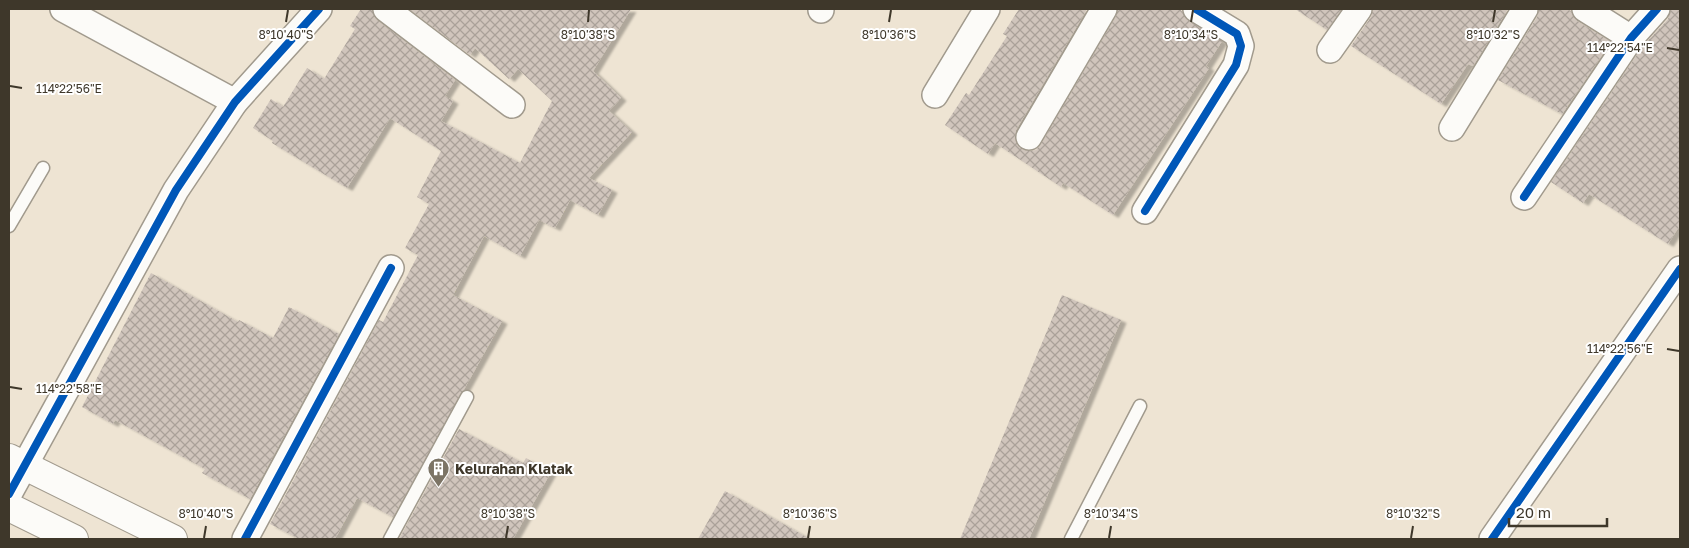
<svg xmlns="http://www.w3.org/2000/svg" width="1689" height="548" viewBox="0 0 1689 548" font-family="'Golos Text',sans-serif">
<defs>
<pattern id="building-cross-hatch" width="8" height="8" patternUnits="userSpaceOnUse" patternTransform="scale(1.25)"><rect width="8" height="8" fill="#d0c5bc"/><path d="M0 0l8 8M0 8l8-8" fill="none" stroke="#aaa199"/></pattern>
<filter id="shadow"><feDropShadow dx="5.5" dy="3" stdDeviation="1" flood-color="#0004"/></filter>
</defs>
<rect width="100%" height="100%" fill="#eee4d3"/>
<g fill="url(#building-cross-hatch)" filter="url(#shadow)">
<polygon points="361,9 372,9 377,20 455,80 445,96 453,101 441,121 520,163 552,101 518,69 509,79 475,48 470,55 409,9 631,9 593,71 621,98 609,111 632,132 589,178 612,190 598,215 570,200 555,228 539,220 520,256 484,236 453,295 502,321 393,517 357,498 335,539 299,539 270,524 379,320 383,322 418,255 405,248 429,204 417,197 441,151 390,118 347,188 272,143 273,141 253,128 271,99 283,107 307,68 324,79 355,29 350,26"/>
<polygon points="1019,9 1087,9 1016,130 1015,137 1017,144 1028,151 1036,150 1041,144 1116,16 1118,9 1180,9 1189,21 1222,41 1206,66 1209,68 1113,215 1063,183 1061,187 995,143 988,154 945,125 966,93 969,95 1007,36 1003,34"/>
<polygon points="1295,9 1342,9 1327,30"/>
<polygon points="1373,9 1508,9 1473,66 1468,64 1441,104 1351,46 1371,17"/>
<polygon points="1539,9 1567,9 1571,11 1577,21 1611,42 1562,114 1498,80 1537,17"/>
<polygon points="1671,9 1680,9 1680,225 1668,244 1589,194 1583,203 1551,182 1642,47 1668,19"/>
<polygon points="151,273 238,322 239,320 273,338 289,307 339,334 250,499 202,473 205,469 115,420 113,424 82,407"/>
<polygon points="1062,295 1121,320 1029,539 960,539"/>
<polygon points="459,429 523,463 526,458 551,472 513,539 399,539"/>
<polygon points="725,491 810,539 698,539"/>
</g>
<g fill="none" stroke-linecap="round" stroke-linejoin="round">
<defs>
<g id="service">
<polyline points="9,226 43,168"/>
<polyline points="390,539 467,397"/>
<polyline points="1071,539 1140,406"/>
</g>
<g id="minor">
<polyline points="63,9 235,102"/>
<polyline points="386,9 512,105"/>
<polyline points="1585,9 1631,38"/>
<polyline points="821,10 821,9"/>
<polyline points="1330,50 1359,9"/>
<polyline points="935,95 987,9"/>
<polyline points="1452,128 1525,9"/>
<polyline points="1029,137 1104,9"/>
<polyline points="1524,197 1631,38 1657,9"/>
<polyline points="1145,211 1236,65 1241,46 1237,34 1196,9"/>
<polyline points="9,494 176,190 235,102 319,9"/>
<polyline points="245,539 391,268"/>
<polyline points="1492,539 1680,269"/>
</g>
<g id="trunk">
<polyline points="9,458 173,539"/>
<polyline points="9,507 74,539"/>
</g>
</defs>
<use href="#service" stroke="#a19a8d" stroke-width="15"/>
<use href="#minor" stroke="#a19a8d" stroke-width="28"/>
<use href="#trunk" stroke="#a19a8d" stroke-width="30"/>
<use href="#service" stroke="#fcfbf8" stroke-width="12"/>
<use href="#minor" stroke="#fcfbf8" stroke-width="25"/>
<use href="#trunk" stroke="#fcfbf8" stroke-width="28"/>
<defs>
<g id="cycleway">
<polyline points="1524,197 1631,38 1657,9"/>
<polyline points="1145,211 1236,65 1241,46 1237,34 1196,9"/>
<polyline points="9,494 176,190 235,102 319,9"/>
<polyline points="245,539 391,268"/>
<polyline points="1492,539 1680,269"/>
</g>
</defs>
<use href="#cycleway" stroke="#fff" stroke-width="11"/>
<use href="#cycleway" stroke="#0057b8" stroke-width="8"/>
</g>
<path fill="none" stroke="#3e372a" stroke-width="2" d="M 286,22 L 288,10M 588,22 L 589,10M 889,22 L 891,10M 1191,22 L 1193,10M 1493,22 L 1495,10M 1667,48 L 1679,50M 10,86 L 22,88M 1667,349 L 1679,351M 10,387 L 22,389M 204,538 L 206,526M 506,538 L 508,526M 808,538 L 810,526M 1109,538 L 1111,526M 1411,538 L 1413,526"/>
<defs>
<symbol id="building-pin" viewBox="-11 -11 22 30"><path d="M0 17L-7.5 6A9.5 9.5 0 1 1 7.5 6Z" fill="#7c7465" stroke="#fff"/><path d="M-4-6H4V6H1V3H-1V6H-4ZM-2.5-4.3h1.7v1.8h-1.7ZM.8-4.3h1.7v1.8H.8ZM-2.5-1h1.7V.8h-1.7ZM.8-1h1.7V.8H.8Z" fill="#fff"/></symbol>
</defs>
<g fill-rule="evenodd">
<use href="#building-pin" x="426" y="456" width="25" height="34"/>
</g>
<g text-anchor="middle" stroke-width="4" stroke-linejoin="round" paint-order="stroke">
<g font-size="14" font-weight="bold" fill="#3e372a" stroke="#fff" text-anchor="start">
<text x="455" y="474">Kelurahan Klatak</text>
</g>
</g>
<g font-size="12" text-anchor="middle" fill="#3e372a" stroke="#fff" stroke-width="4" stroke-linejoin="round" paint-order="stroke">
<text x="286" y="39">8°10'40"S</text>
<text x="588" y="39">8°10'38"S</text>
<text x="889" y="39">8°10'36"S</text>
<text x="1191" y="39">8°10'34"S</text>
<text x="1493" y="39">8°10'32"S</text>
<text x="1620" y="52">114°22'54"E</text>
<text x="69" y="93">114°22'56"E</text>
<text x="1620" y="353">114°22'56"E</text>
<text x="69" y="393">114°22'58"E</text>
<text x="206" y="518">8°10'40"S</text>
<text x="508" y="518">8°10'38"S</text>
<text x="810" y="518">8°10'36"S</text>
<text x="1111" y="518">8°10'34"S</text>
<text x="1413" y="518">8°10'32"S</text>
</g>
<rect width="1689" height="548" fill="none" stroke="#3e372a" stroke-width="20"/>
<path d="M1509 518v8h98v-8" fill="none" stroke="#3e372a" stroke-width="2.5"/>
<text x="1516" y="518" font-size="15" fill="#3e372a" stroke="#ffffff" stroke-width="4" paint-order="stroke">20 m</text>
</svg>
